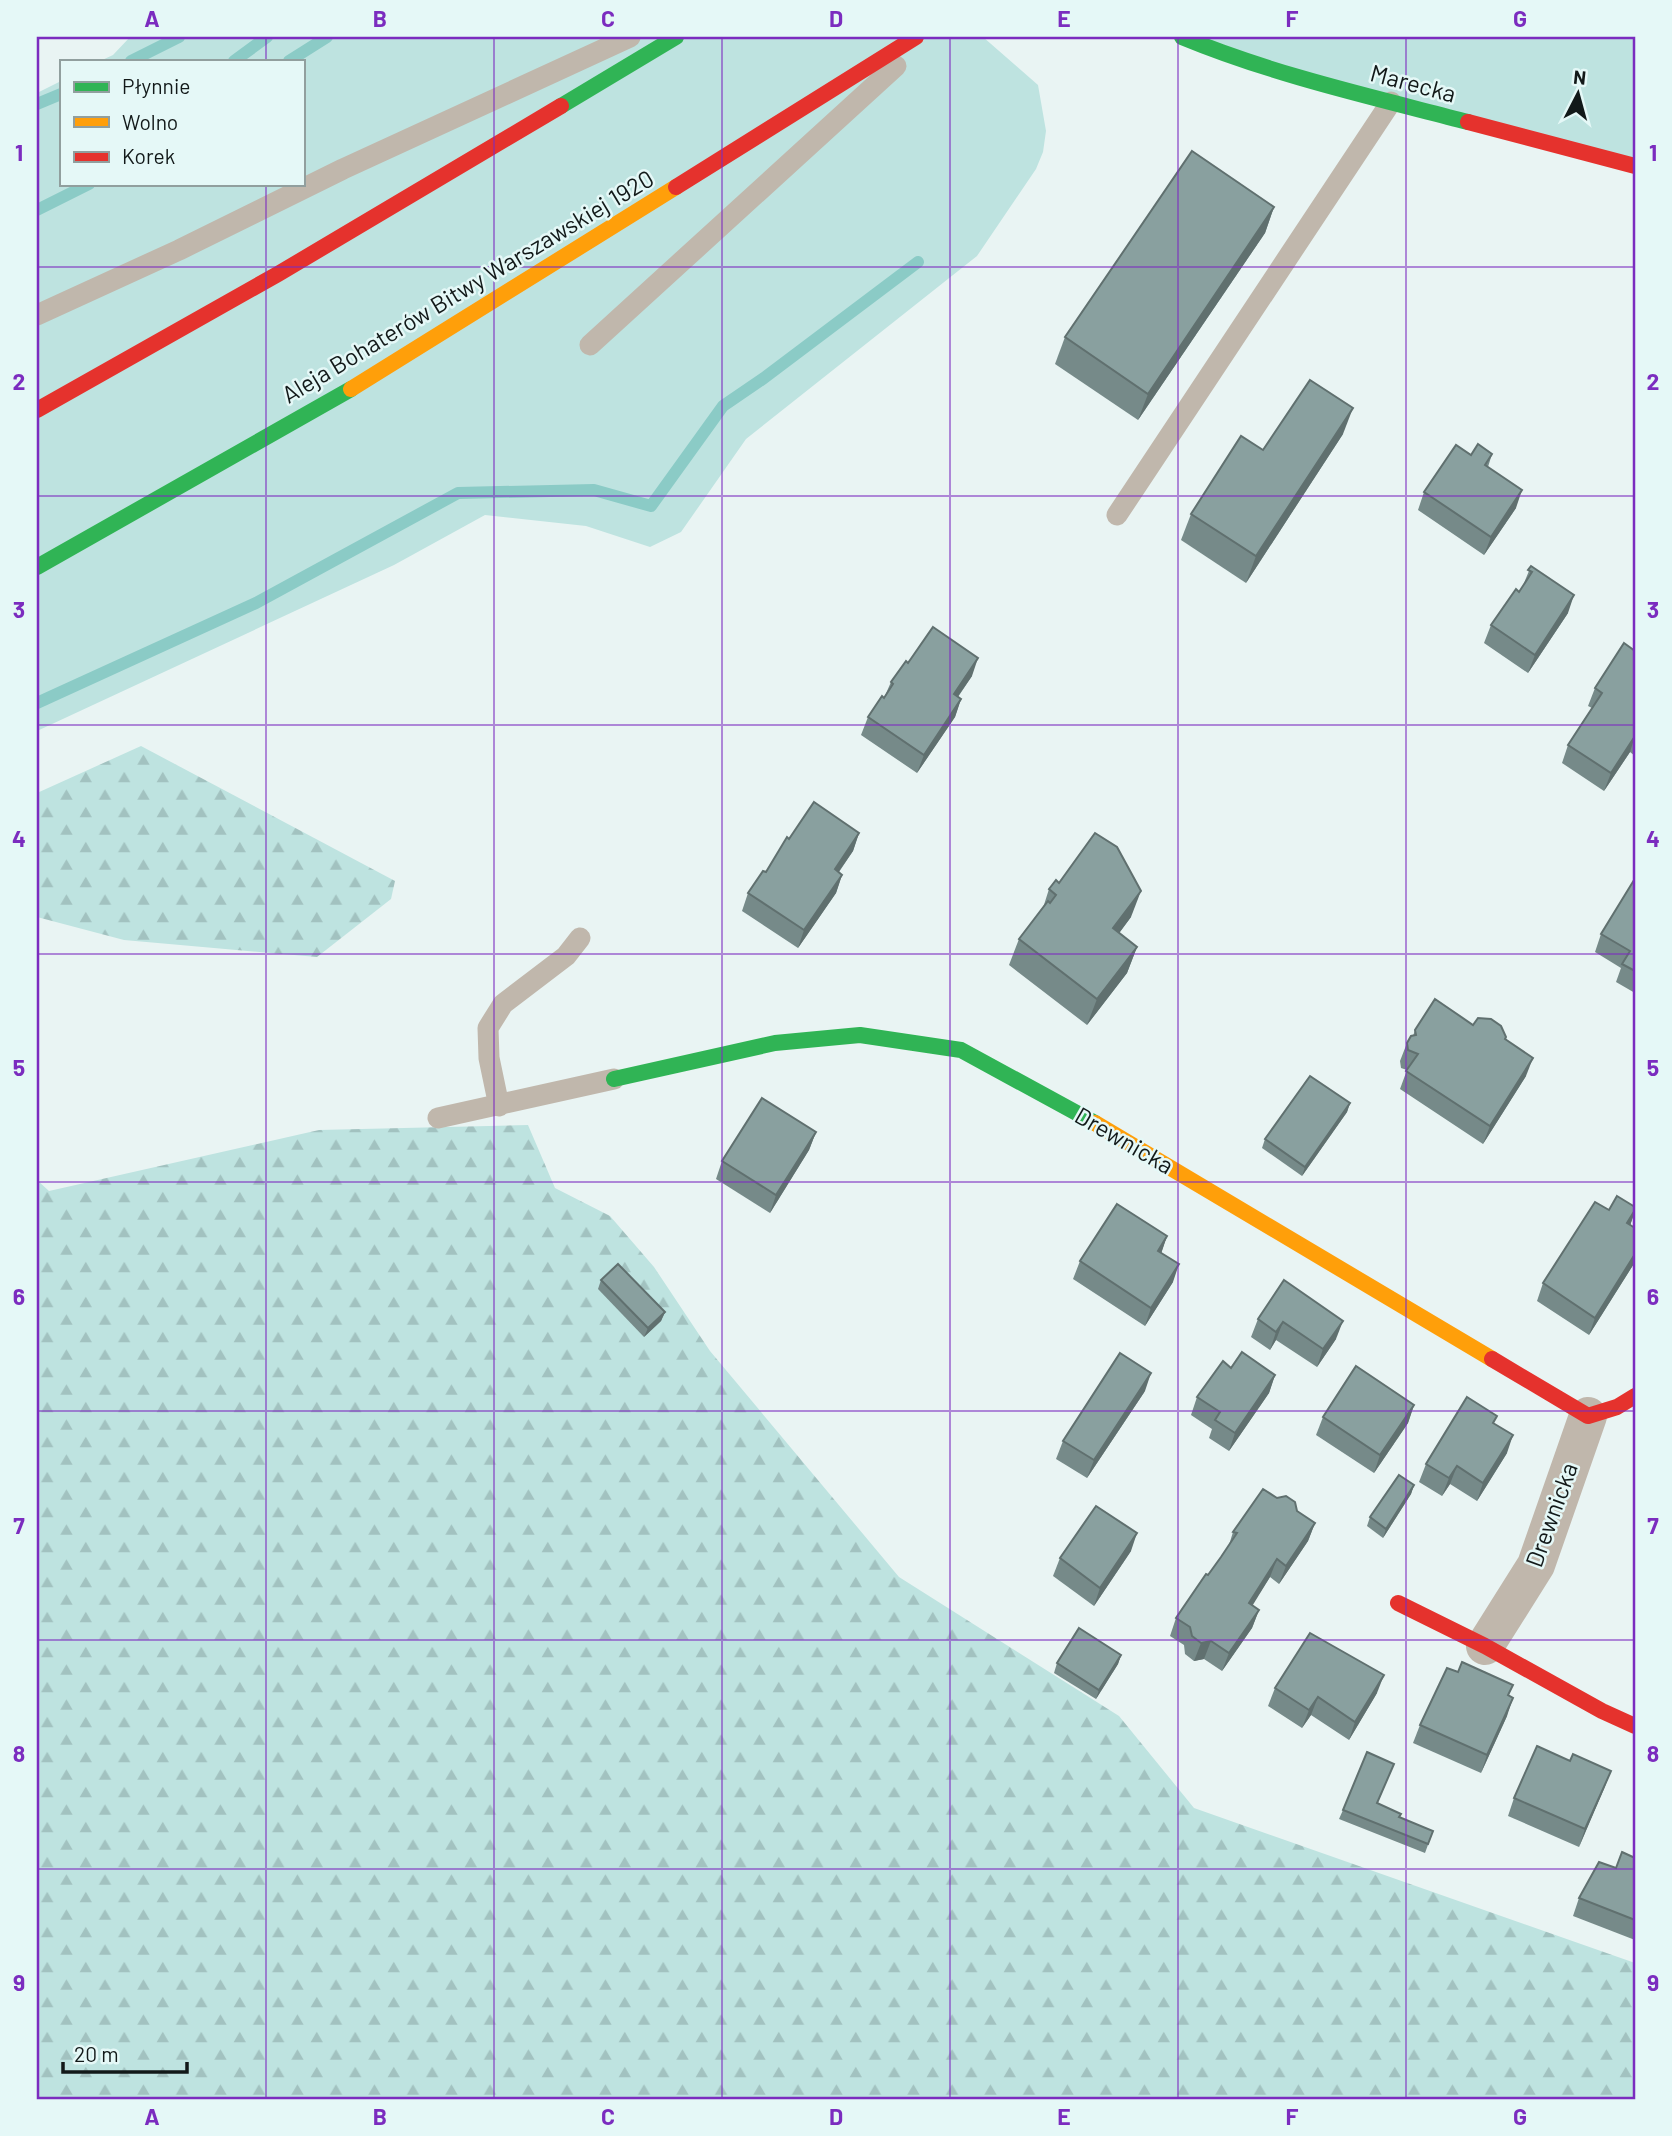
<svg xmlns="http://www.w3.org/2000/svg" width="1672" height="2136" viewBox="0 0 1672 2136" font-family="Barlow,sans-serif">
<defs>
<pattern id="forest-firs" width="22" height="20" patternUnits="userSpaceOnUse" patternTransform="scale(1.75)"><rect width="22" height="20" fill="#bee3e0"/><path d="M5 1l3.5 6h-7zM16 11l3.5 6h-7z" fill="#a2c2c0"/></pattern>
</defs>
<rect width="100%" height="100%" fill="#e9f4f3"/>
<g fill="#bee3e0">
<polygon points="130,37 983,37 1038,85 1046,131 1043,152 1036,169 977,256 746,439 681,532 650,547 586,526 485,515 394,565 37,731 37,93 61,81 61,184 303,184 303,61 100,61 113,55"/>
<polygon points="1182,37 1635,37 1635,166"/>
</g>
<g fill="url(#forest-firs)">
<polygon points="141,746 395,881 391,899 317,957 124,940 37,917 37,793"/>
<polygon points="528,1125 555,1188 610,1216 654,1267 710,1351 899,1577 1119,1716 1194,1808 1635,1963 1635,2099 37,2099 37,1180 49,1191 319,1130"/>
</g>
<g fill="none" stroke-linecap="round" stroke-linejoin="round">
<g stroke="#8bcbc6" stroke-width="12">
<polyline points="131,61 179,37"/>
<polyline points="234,61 267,37"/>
<polyline points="289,61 327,37"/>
<polyline points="37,104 61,94"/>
<polyline points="37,210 89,184"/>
<polyline points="37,703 256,603 458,493 594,490 651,506 723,406 764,378 918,262"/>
</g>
<g stroke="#c0b7ac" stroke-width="21">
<polyline points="37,315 179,250 343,169 630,37"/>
<polyline points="590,345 896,66"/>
<polyline points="1117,515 1391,102"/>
<polyline points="499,1106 489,1058 488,1028 503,1004 566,956 580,938"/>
<polyline points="438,1118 614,1079"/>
</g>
<polyline stroke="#c0b7ac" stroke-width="38" points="1485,1646 1536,1565 1588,1416"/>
<g stroke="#30b455" stroke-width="16">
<path d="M 1182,37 C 1274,75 1372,97 1468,122"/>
<polyline points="561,106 676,37"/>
<polyline points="37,567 351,389"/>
<polyline points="614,1079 775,1043 860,1035 961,1050 1095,1123"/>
</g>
<g stroke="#ff9f0a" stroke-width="16">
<polyline points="351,389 676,187"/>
<polyline points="1095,1123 1492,1359"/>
</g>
<g stroke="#e5322d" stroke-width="16">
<polyline points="1468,122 1635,166"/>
<polyline points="676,187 916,37"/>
<polyline points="37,410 278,274 561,106"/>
<polyline points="1492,1359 1588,1416 1617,1407 1635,1396"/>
<polyline points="1398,1603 1485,1646 1602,1711 1635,1726"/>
</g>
</g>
<g fill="#768a89">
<polygon points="1274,207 1265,233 1138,420 1055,364 1065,337"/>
<polygon points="1343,434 1246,583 1181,540 1191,514 1263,450"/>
<polygon points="1492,454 1488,467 1516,508 1484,555 1418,510 1424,492 1471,455"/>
<polygon points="1531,566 1568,613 1528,673 1484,643 1491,625 1522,588"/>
<polygon points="1635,651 1635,756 1630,752 1604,791 1562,763 1568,745 1592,708 1588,706 1595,688"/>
<polygon points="908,663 972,676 958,697 961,699 955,717 917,773 861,735 868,717 884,698 891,682"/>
<polygon points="859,833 853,851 839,872 842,875 836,893 798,948 742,911 748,893 766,872 789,839"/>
<polygon points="1635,881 1635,993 1616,982 1621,968 1595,952 1601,934"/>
<polygon points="1059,883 1131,917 1119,933 1137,947 1127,973 1087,1025 1009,965 1019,939 1043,908 1049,889"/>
<polygon points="1473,1025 1506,1037 1505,1040 1526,1076 1483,1144 1400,1089 1407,1070 1401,1068 1400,1061 1407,1043 1413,1036 1415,1030"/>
<polygon points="1350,1103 1347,1112 1302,1176 1262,1148 1265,1139"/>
<polygon points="816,1132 809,1150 770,1213 716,1179 722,1161"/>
<polygon points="1635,1207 1635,1211 1630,1225 1635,1228 1635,1262 1589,1335 1537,1301 1543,1283 1609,1210"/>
<polygon points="1167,1236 1161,1253 1173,1282 1145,1326 1073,1279 1080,1261"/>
<polygon points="601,1280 665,1312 661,1321 644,1337 598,1289"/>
<polygon points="1284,1280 1336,1339 1317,1367 1276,1340 1270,1350 1251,1337 1258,1319"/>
<polygon points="1231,1368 1275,1375 1269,1393 1229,1451 1209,1438 1212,1429 1191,1415 1197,1397"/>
<polygon points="1145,1391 1087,1478 1056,1459 1063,1441"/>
<polygon points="1414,1405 1408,1423 1374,1473 1316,1435 1323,1417"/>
<polygon points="1507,1453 1477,1501 1450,1484 1442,1496 1419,1482 1426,1464"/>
<polygon points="1414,1485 1411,1494 1383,1538 1367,1526 1370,1517"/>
<polygon points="1297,1511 1315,1523 1308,1541 1279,1584 1270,1577 1252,1605 1259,1610 1252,1628 1222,1671 1204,1659 1194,1661 1185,1654 1184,1645 1170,1636 1176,1618 1208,1575 1229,1545 1233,1532"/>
<polygon points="1131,1551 1094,1606 1053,1576 1060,1558"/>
<polygon points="1121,1655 1118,1664 1096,1699 1054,1673 1057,1663"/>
<polygon points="1275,1688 1377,1693 1349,1740 1311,1715 1302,1728 1268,1706"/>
<polygon points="1509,1696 1507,1716 1481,1773 1413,1743 1420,1725"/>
<polygon points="1570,1761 1611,1771 1579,1847 1508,1816 1514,1798"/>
<polygon points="1394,1764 1377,1804 1399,1817 1433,1831 1425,1853 1339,1819 1343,1810"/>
<polygon points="1635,1858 1635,1940 1573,1916 1579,1898 1616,1868"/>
</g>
<g fill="#60706f">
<polygon points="1274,207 1265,233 1138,420 1148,394"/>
<polygon points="1353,408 1343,434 1246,583 1256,556"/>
<polygon points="1522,490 1516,508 1484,555 1491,537"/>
<polygon points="1574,595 1568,613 1528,673 1535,655"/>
<polygon points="978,658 972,676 947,712 954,694"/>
<polygon points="961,699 955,717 917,773 924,755"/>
<polygon points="1635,736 1630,752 1604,791 1611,773"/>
<polygon points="859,833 853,851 828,887 835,869"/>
<polygon points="842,875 836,893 798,948 804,930"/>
<polygon points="1141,891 1131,917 1103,955 1113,928"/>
<polygon points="1137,947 1127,973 1087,1025 1097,999"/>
<polygon points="1533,1058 1526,1076 1483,1144 1490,1126"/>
<polygon points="1350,1103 1347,1112 1302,1176 1305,1167"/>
<polygon points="816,1132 809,1150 770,1213 776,1195"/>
<polygon points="1635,1210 1635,1211 1630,1226 1627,1223"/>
<polygon points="1167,1236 1161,1254 1158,1251"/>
<polygon points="1635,1254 1635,1262 1589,1335 1595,1318"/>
<polygon points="1179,1264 1173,1282 1145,1326 1151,1308"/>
<polygon points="665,1312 661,1321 644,1337 648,1328"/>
<polygon points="1343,1321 1336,1339 1317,1367 1323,1349"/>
<polygon points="1283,1322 1276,1340 1270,1350 1276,1332"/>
<polygon points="1151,1373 1145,1391 1087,1478 1094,1460"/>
<polygon points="1275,1375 1269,1393 1229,1451 1235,1433"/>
<polygon points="1414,1405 1408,1423 1374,1473 1380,1455"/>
<polygon points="1513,1435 1507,1453 1477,1501 1483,1483"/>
<polygon points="1457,1466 1450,1484 1442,1496 1449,1478"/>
<polygon points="1414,1485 1411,1494 1383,1538 1386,1529"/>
<polygon points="1315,1523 1308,1541 1279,1584 1286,1566"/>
<polygon points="1137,1533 1131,1551 1094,1606 1100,1588"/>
<polygon points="1277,1559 1270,1577 1243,1621 1249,1603"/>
<polygon points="1259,1610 1252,1628 1222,1671 1229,1653"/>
<polygon points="1211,1641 1204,1659 1194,1661 1201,1643"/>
<polygon points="1121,1655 1118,1664 1096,1699 1099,1690"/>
<polygon points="1384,1675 1377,1693 1349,1740 1355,1722"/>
<polygon points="1318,1697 1311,1715 1302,1728 1309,1710"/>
<polygon points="1513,1698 1507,1716 1481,1773 1487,1755"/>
<polygon points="1611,1771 1604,1789 1579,1847 1585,1829"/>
</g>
<g fill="#89a09f" stroke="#60706f" stroke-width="2">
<polygon points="1192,151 1274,207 1148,394 1065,337"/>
<polygon points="1310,380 1353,408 1256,556 1191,514 1241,436 1263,450"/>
<polygon points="1478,444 1492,454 1485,465 1522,490 1491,537 1424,492 1456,445 1471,455"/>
<polygon points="1531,566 1574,595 1535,655 1491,625 1516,589 1519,592 1532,572 1528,570"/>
<polygon points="933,627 978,658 954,694 961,699 924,755 868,717 882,696 884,698 893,684 891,682 906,661 908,663"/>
<polygon points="1624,643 1635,651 1635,736 1611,773 1568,745 1602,693 1595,688"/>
<polygon points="814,802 859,833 835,869 842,875 804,930 748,893 763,871 766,872 787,837 789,839"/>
<polygon points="1095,833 1117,847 1141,891 1113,928 1137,947 1097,999 1019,939 1048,901 1050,903 1056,895 1049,889 1056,880 1059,883"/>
<polygon points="1634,880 1635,881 1635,971 1622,964 1630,951 1601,934"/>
<polygon points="1435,999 1473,1025 1478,1018 1491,1019 1501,1026 1506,1037 1505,1039 1533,1058 1490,1126 1406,1071 1418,1054 1408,1050 1407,1043 1411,1036 1416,1035 1415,1030"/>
<polygon points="1310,1076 1350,1103 1305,1167 1265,1139"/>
<polygon points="762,1098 816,1132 776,1195 722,1161"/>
<polygon points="1617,1196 1635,1207 1635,1210 1627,1223 1635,1228 1635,1254 1595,1318 1543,1283 1595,1202 1609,1210"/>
<polygon points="1117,1204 1167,1236 1158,1251 1179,1264 1151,1308 1080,1261"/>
<polygon points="618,1264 665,1312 648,1328 601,1280"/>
<polygon points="1284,1280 1343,1321 1323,1349 1283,1322 1276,1332 1258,1319"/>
<polygon points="1242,1352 1275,1375 1235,1433 1215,1420 1220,1412 1197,1397 1223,1361 1231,1368"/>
<polygon points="1120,1353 1151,1373 1094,1460 1063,1441"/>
<polygon points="1356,1366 1414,1405 1380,1455 1323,1417"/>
<polygon points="1467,1397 1497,1416 1493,1423 1513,1435 1483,1483 1457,1466 1449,1478 1426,1464"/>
<polygon points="1399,1475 1414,1485 1386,1529 1370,1517"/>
<polygon points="1263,1489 1277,1498 1286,1496 1295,1502 1297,1511 1315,1523 1286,1566 1277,1559 1249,1603 1259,1610 1229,1653 1211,1641 1201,1643 1192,1636 1190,1627 1176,1618 1206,1574 1208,1575 1221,1557 1237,1533 1233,1532"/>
<polygon points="1096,1506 1137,1533 1100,1588 1060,1558"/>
<polygon points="1079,1628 1121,1655 1099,1690 1057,1663"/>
<polygon points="1310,1633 1384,1675 1355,1722 1318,1697 1309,1710 1275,1688"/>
<polygon points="1462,1662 1513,1685 1508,1695 1513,1698 1487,1755 1420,1725 1447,1668 1458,1672"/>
<polygon points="1537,1746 1570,1761 1573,1754 1611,1771 1585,1829 1514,1798"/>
<polygon points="1367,1752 1394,1764 1377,1803 1401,1814 1399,1817 1433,1831 1428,1844 1343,1810"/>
<polygon points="1622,1852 1635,1858 1635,1920 1579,1898 1599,1862 1616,1868"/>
</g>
<path fill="none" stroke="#7b2cbf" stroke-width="2" stroke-opacity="0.55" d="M 266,37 L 266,61M 494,37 L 494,2099M 722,37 L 722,2099M 950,37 L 950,2099M 1178,37 L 1178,2099M 1406,37 L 1406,2099M 266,184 L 266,2099M 37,267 L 1635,267M 37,496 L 1635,496M 37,725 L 1635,725M 37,954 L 1635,954M 37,1182 L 1635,1182M 37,1411 L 1635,1411M 37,1640 L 1635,1640M 37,1869 L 1635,1869"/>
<g text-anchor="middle" stroke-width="5" stroke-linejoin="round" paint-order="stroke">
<g font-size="24" fill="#121919" stroke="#e5f8f7">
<text transform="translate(1413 84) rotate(15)" y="8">Marecka</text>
<text transform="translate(468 287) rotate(-31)" y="8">Aleja Bohaterów Bitwy Warszawskiej 1920</text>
<text transform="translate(1124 1141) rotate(30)" y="8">Drewnicka</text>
<text transform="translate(1552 1515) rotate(-70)" y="8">Drewnicka</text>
</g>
</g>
<rect width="1672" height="2136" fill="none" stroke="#e5f8f7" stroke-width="77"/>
<rect x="60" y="60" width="245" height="126" fill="#e5f8f7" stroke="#919f9e" stroke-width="2"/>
<rect x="74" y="82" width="35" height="10" fill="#30b455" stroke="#919f9e" stroke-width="2"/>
<text x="122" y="94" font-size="21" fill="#121919">Płynnie</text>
<rect x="74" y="117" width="35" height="10" fill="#ff9f0a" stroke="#919f9e" stroke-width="2"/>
<text x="122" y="130" font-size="21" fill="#121919">Wolno</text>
<rect x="74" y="152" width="35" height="10" fill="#e5322d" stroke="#919f9e" stroke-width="2"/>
<text x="122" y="164" font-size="21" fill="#121919">Korek</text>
<g transform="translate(1578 94) rotate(6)" stroke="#e5f8f7" stroke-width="5" paint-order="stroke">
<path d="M0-5L12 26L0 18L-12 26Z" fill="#121919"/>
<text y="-10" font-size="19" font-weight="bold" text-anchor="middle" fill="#121919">N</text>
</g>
<path d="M63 2062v10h124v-10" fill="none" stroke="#121919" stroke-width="3.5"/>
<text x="74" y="2062" font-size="21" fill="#121919" stroke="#e5f8f7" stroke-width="5" paint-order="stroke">20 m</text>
<rect x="38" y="38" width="1596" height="2060" fill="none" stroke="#7b2cbf" stroke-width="2.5"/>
<g font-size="23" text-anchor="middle" font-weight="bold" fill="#7b2cbf">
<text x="152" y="27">A</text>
<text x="380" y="27">B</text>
<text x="608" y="27">C</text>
<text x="836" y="27">D</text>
<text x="1064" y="27">E</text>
<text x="1292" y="27">F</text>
<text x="1520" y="27">G</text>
<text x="19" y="161">1</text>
<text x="1653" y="161">1</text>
<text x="19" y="390">2</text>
<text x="1653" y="390">2</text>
<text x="19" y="618">3</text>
<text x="1653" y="618">3</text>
<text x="19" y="847">4</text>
<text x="1653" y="847">4</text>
<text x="19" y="1076">5</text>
<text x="1653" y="1076">5</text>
<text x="19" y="1305">6</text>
<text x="1653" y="1305">6</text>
<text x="19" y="1534">7</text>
<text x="1653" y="1534">7</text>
<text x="19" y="1762">8</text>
<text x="1653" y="1762">8</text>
<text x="19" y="1991">9</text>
<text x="1653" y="1991">9</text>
<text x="152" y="2125">A</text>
<text x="380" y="2125">B</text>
<text x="608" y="2125">C</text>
<text x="836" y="2125">D</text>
<text x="1064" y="2125">E</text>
<text x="1292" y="2125">F</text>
<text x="1520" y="2125">G</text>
</g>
</svg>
